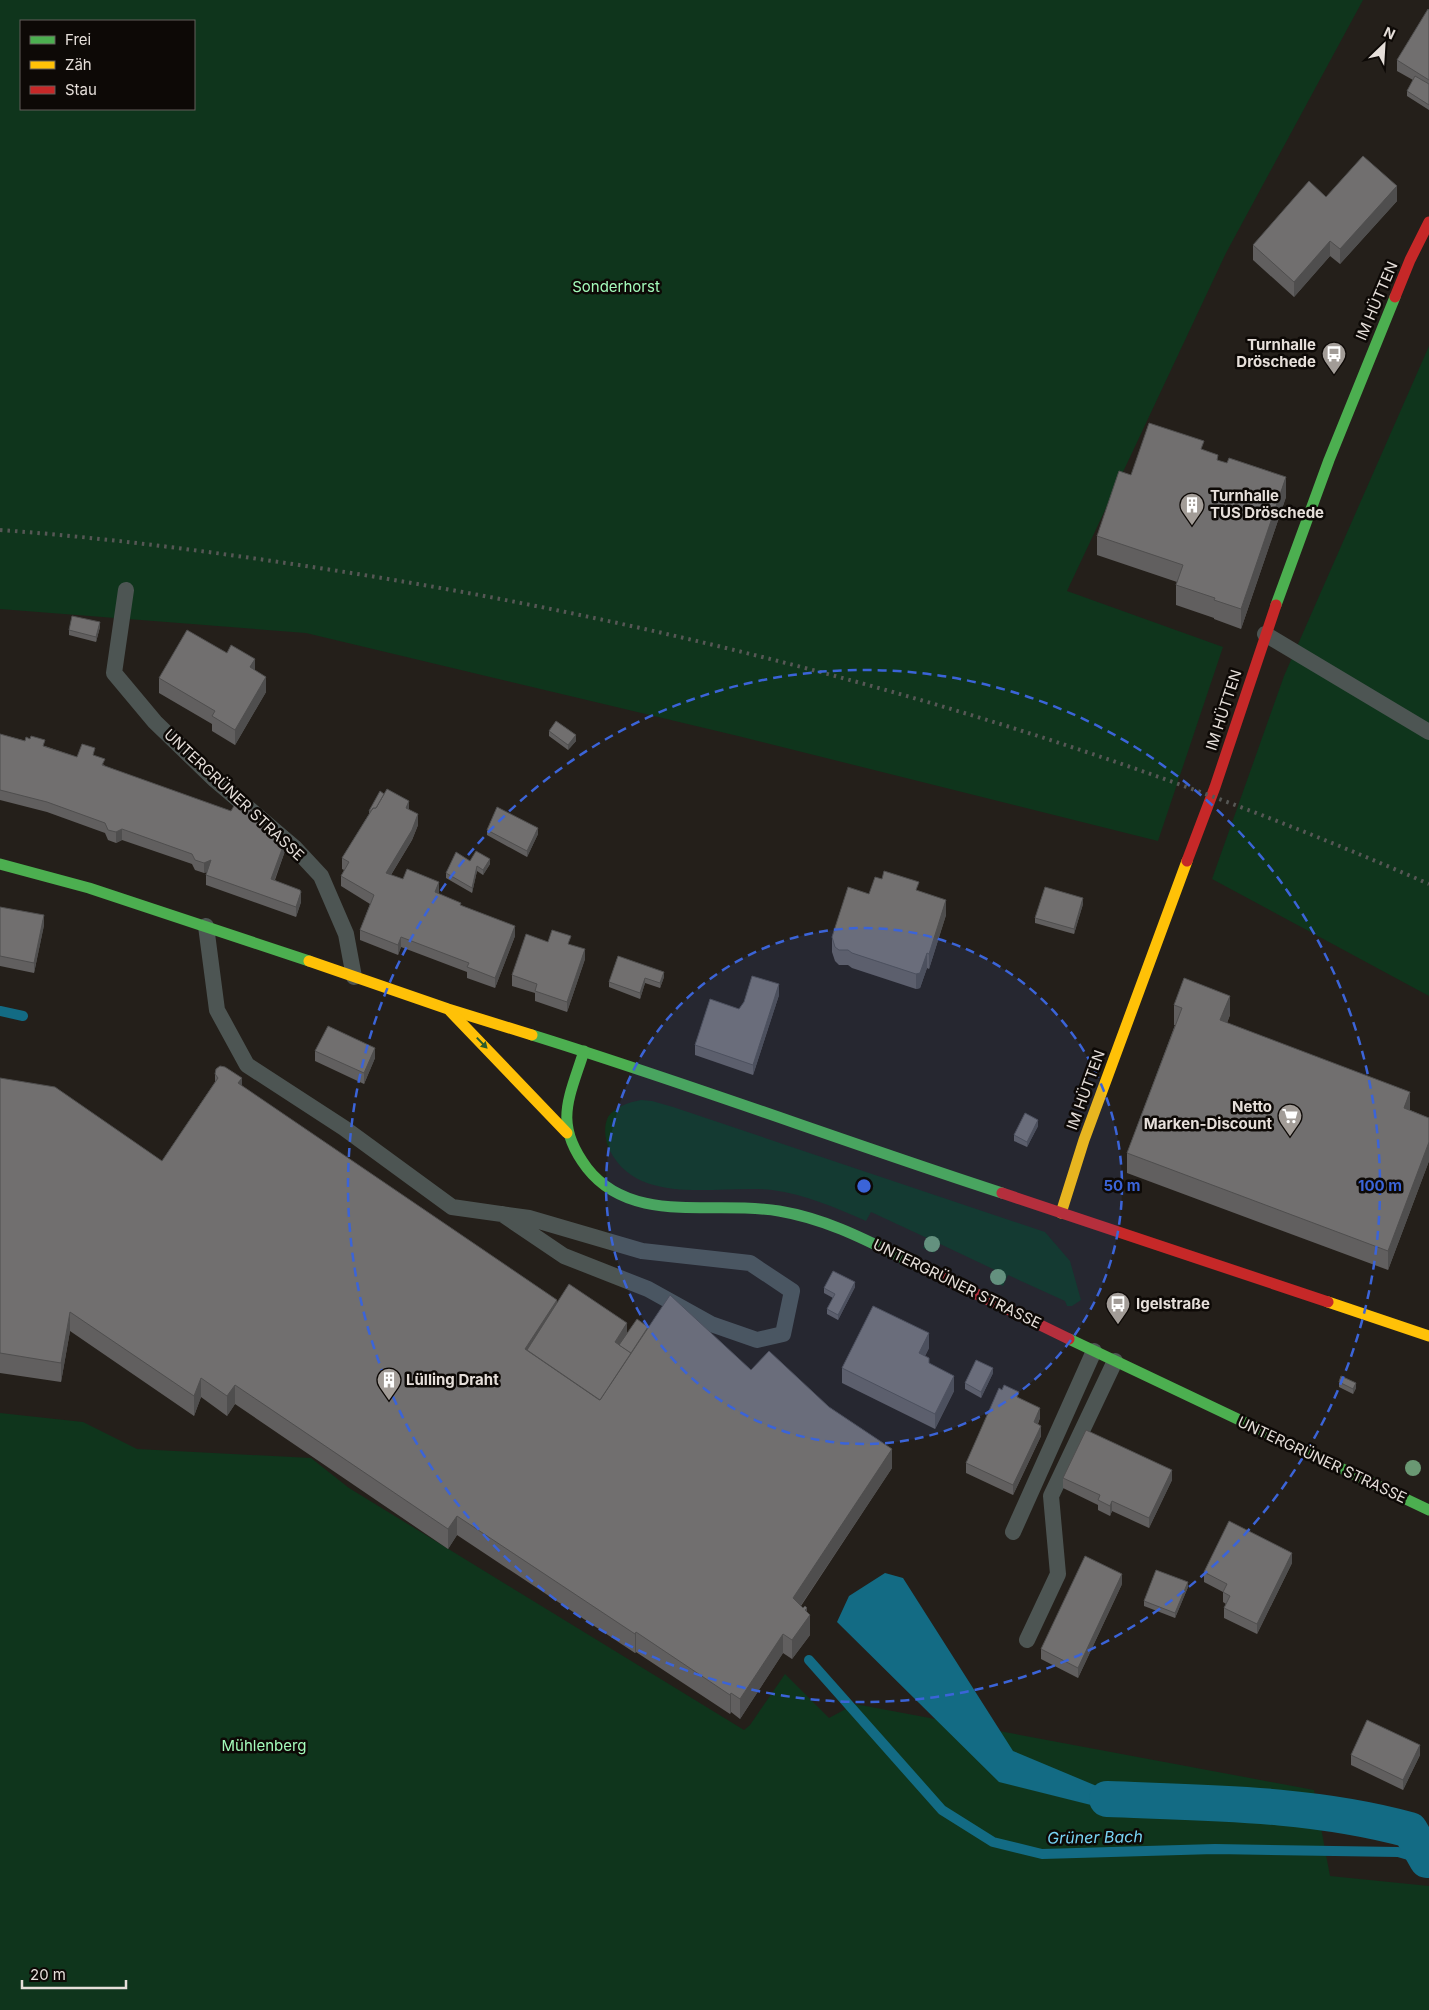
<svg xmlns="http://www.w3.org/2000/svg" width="1429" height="2010" viewBox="0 0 1429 2010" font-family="Inter,sans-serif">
<rect width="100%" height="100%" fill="#241f1a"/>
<g fill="#0f351c" fill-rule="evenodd">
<path d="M 0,0 L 1363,0 L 1226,253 L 1067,591 L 1223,647 L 1158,841 L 738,736 L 306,633 L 0,609 ZM 21,21 L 194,21 L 194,109 L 21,109 Z"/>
<polygon points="1429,346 1429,996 1212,879 1284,676"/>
<path d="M 641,1100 L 652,1101 L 673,1107 L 1045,1232 L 1070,1261 L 1081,1300 L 1072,1306 L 1067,1306 L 1065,1301 L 1008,1275 L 1003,1286 L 991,1280 L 995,1270 L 938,1243 L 934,1253 L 923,1248 L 927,1238 L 871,1212 L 866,1221 C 836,1208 805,1194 772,1190 C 720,1184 640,1208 610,1151 C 605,1141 603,1127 608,1117 C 614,1107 630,1102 641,1100 Z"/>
<polygon points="0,1413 83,1422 137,1449 311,1458 349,1488 744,1730 750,1725 785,1674 829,1718 855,1704 1314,1790 1330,1876 1429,1886 1429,2010 0,2010"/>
</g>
<polygon fill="#136b84" points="885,1573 903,1578 1013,1751 1111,1792 1103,1808 999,1782 837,1622 849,1596"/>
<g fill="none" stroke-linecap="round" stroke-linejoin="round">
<g stroke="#136b84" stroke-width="10">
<polyline points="0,1011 23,1016"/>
<polyline points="809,1660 942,1810 993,1842 1042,1854 1215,1849 1398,1852 1429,1861"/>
</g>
<path stroke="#136b84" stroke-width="36" d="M 1107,1799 C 1208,1803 1312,1803 1410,1830 L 1427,1860"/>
<g stroke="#4d5553" stroke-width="16">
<polyline points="126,590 114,673 155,722 215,780 294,847 321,876 346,934 354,977"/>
<polyline points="1265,634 1429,732"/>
<polyline points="206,926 217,1010 247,1065 344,1128 452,1207 529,1218 642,1251 750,1263 792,1291 783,1334 757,1340 711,1324 648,1289 564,1256 502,1214"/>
<polyline points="1013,1532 1094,1351"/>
<polyline points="1027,1640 1058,1574 1051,1496 1115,1361"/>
</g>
<g stroke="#4caf50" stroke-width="11">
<polyline points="1276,605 1329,460 1395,297"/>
<polyline points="0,864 89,888 309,961"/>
<path d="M 532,1035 C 690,1084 845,1142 1002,1193"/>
<path d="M 584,1051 C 569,1099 553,1123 587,1168 C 632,1226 715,1200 779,1211 C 833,1220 877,1246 925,1269"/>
<polyline points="1069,1339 1429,1510"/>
</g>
<g stroke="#ffc107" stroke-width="11">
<polyline points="309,961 448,1009 532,1035"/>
<polyline points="450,1011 567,1133"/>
<polyline points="1061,1213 1084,1140 1187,861"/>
<polyline points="1328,1302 1429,1336"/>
</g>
<g stroke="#c62828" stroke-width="11">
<polyline points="1395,297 1410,260 1429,222"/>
<polyline points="1187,861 1215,787 1276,605"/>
<polyline points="1002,1193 1328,1302"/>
<polyline points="925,1269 1069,1339"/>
</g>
<path stroke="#565755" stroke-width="4" stroke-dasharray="2.5 5" stroke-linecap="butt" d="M 0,530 C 111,538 222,553 332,570 C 708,628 1080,731 1429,884"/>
</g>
<g fill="#6a9873">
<circle cx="932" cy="1244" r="8"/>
<circle cx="998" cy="1277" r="8"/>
<circle cx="1413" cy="1468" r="8"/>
</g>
<g fill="#615f5f">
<polygon points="1429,10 1429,110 1407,96 1407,91 1413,80 1397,71 1397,60"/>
<polygon points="1326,197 1397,201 1340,264 1330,256 1294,297 1253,260 1253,245"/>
<polygon points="1204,450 1218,460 1286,497 1241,629 1214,619 1214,618 1176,605 1176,585 1177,582 1097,555 1097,536 1131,475"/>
<polygon points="100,627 96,642 69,635 69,630"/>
<polygon points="255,670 266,692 235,745 212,731 212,724 159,693 159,678"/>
<polygon points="549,731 576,741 568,750 549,736"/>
<polygon points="0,734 45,746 77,757 95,756 105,766 258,822 285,851 275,880 301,902 296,917 206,885 206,875 207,872 204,873 195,870 192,864 122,840 116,843 108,840 105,833 47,812 0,800"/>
<polygon points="409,810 418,825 412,840 391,875 439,892 439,894 461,905 515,936 495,988 467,978 467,972 401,947 398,955 360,940 360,930 370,904 341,886 341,876 344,870 342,869 342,858 369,814 369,811"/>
<polygon points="487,830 538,834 527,857 487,835"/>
<polygon points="470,861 490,864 483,875 477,871 472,893 446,878 446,873"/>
<polygon points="869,894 946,915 929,969 927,968 920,988 916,989 852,968 848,965 839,965 835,961 832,952 832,937"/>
<polygon points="1083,904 1074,934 1035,923 1035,918"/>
<polygon points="0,907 44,925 34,973 0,966"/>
<polygon points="548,942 571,945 585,959 567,1012 535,1001 535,993 512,986 512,975"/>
<polygon points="618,956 664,977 660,988 645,983 640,999 609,987 609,982"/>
<polygon points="779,995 753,1075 695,1055 695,1045 739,1009"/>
<polygon points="1174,1005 1230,1015 1227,1023 1410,1110 1429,1118 1429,1161 1388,1270 1127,1173 1127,1153 1175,1025 1174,1025"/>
<polygon points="315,1051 375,1058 364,1084 315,1061"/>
<polygon points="215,1074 242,1086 557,1303 627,1333 648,1327 751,1370 892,1468 801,1606 807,1612 810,1635 792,1659 783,1653 740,1719 731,1712 730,1714 636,1652 635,1653 457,1535 448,1549 235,1404 227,1416 201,1397 194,1416 70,1331 61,1382 0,1373 0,1078 162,1161 215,1082"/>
<polygon points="1038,1126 1027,1147 1014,1141 1014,1135"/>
<polygon points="855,1287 838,1320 827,1314 827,1309 833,1298 824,1293 824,1288"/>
<polygon points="929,1348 925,1356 929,1363 954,1391 935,1429 842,1383 842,1368"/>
<polygon points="993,1373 981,1398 965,1389 965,1383"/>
<polygon points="1339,1382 1356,1388 1353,1394 1339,1387"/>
<polygon points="1019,1398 1040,1418 1038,1424 1041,1436 1013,1495 966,1473 966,1463"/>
<polygon points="1063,1478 1172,1480 1149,1528 1112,1511 1110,1516 1098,1510 1098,1505 1063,1488"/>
<polygon points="1292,1563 1257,1634 1224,1618 1224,1608 1226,1604 1223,1602 1223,1592 1204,1582 1204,1572"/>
<polygon points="1122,1584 1078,1678 1041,1659 1041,1649"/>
<polygon points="1188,1587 1175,1618 1144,1606 1144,1601"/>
<polygon points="1351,1755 1420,1755 1403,1790 1351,1765"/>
</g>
<g fill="#4f4e4e">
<polygon points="1397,186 1397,201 1340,264 1340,249"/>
<polygon points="1330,241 1330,256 1294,297 1294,282"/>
<polygon points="1286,477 1286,497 1241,629 1241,609"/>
<polygon points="100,622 100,627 96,642 96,637"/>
<polygon points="255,659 255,674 250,667"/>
<polygon points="266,677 266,692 235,745 235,730"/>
<polygon points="576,735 576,741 568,750 568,745"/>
<polygon points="409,801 409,811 406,808"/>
<polygon points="258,814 258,824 255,820"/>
<polygon points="418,814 418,825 412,840 386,883 386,873"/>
<polygon points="538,828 538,834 527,857 527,851"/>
<polygon points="122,829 122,840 116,843 116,832"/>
<polygon points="285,841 285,851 271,889 271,879"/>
<polygon points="490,859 490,864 483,875 483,870"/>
<polygon points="211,860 211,870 204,873 204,863"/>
<polygon points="477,866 477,871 472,893 472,888"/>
<polygon points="439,882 439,892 435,903 435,892"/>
<polygon points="301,892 301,902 296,917 296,907"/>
<polygon points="1083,898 1083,904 1074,934 1074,929"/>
<polygon points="946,900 946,915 929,969 929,954"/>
<polygon points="44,915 44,925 34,973 34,963"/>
<polygon points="515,926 515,936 495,988 495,978"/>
<polygon points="401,937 401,947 398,955 398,945"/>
<polygon points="585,949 585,959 567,1012 567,1002"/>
<polygon points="927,953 927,968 920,988 916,989 916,974"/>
<polygon points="664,972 664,977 660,988 660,983"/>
<polygon points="645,978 645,983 640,999 640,993"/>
<polygon points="779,984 779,995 753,1075 753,1065"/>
<polygon points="1230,996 1230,1015 1220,1040 1220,1020"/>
<polygon points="375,1048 375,1058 364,1084 364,1073"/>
<polygon points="242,1078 242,1098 238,1083"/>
<polygon points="1410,1092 1410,1111 1404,1108"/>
<polygon points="1038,1120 1038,1126 1027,1147 1027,1142"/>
<polygon points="1429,1142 1429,1161 1388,1270 1388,1251"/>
<polygon points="855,1282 855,1287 838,1320 838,1315"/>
<polygon points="557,1300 557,1320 532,1358 525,1349"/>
<polygon points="70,1312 70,1331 61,1382 61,1363"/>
<polygon points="627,1323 627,1338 617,1354 615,1342"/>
<polygon points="929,1333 929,1348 919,1368 919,1353"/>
<polygon points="993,1368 993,1373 981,1398 981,1392"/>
<polygon points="954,1376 954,1391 935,1429 935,1414"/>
<polygon points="201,1378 201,1397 194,1416 194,1396"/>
<polygon points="1356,1383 1356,1388 1353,1394 1353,1389"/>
<polygon points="235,1385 235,1404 227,1416 227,1396"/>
<polygon points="1040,1408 1040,1418 1034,1432 1034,1422"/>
<polygon points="1041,1426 1041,1436 1013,1495 1013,1485"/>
<polygon points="892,1449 892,1468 793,1617 793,1598"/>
<polygon points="1172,1470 1172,1480 1149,1528 1149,1518"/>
<polygon points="1112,1501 1112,1511 1110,1516 1110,1506"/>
<polygon points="457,1516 457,1535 448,1549 448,1529"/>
<polygon points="1292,1553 1292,1563 1257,1634 1257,1624"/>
<polygon points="1122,1574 1122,1584 1078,1678 1078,1668"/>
<polygon points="1188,1582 1188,1587 1175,1618 1175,1613"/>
<polygon points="807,1608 807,1619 810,1615 810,1635 792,1659 792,1640 805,1610"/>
<polygon points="636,1632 636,1652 635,1653 635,1634"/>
<polygon points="783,1634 783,1653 740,1719 740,1699"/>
<polygon points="731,1693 731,1712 730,1714 730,1695"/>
<polygon points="1420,1745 1420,1755 1403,1790 1403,1780"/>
</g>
<g fill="#716f6f" stroke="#4f4e4e">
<polygon points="1428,9 1429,10 1429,80 1397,60"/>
<polygon points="1415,76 1429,84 1429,105 1407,91"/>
<polygon points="1363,156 1397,186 1340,249 1330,241 1294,282 1253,245 1309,181 1326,197"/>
<polygon points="1149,423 1204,441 1201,449 1218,455 1217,460 1227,463 1229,458 1286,477 1241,609 1214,600 1215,598 1176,585 1183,565 1097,536 1119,471 1131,475"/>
<polygon points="72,616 100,622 96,637 69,630"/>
<polygon points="187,630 227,653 231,645 255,659 250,667 266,677 235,730 212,716 215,711 159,678"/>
<polygon points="556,721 576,735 568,745 549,731"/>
<polygon points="0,734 25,741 26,737 30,739 31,736 45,740 43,746 77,757 82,744 95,748 93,755 105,759 102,765 231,811 238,799 258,814 255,820 285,841 271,879 300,890 301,892 296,907 206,875 211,860 204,863 195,860 192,854 122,829 116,832 108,830 105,823 47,802 0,790"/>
<polygon points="387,789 409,801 406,808 418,814 412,830 386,873 403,879 407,869 439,882 435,892 461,903 460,905 515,926 495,978 467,967 469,963 401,937 398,945 360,930 374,895 341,876 349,862 342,858 373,808 376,808"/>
<polygon points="380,791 384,794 376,808 373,808 371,811 369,811"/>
<polygon points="497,807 538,828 527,851 487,830"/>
<polygon points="476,851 490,859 483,870 477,866 472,888 446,873 456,852 470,861"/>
<polygon points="884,871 919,882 916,890 946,900 929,954 927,953 920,973 916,974 852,953 848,950 839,950 835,947 832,937 848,887 869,894 875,877 882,879"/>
<polygon points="1045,887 1083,898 1074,929 1035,918"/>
<polygon points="0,907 44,915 34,963 0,956"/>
<polygon points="552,930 571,936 568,944 585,949 567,1002 535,991 537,984 512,975 526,934 548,942"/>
<polygon points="618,956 664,972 660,983 645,978 640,993 609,982"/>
<polygon points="752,976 779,984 753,1065 695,1045 710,999 739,1009 744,1002"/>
<polygon points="1184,978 1230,996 1220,1020 1410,1092 1404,1108 1429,1118 1429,1142 1388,1251 1127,1153 1182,1008 1174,1005"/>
<polygon points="328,1026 375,1048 364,1073 315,1051"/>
<polygon points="220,1066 225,1067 242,1078 238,1083 557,1300 525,1349 598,1399 600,1400 670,1295 751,1370 769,1351 829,1407 892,1449 793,1598 803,1608 805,1606 807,1608 805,1610 810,1615 792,1640 783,1634 740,1699 731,1693 730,1695 636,1632 635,1634 457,1516 448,1529 235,1385 227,1396 201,1378 194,1396 70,1312 61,1363 0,1353 0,1078 55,1087 162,1161 218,1078 215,1074 216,1069"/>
<polygon points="1025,1113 1038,1120 1027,1142 1014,1135"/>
<polygon points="833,1271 855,1282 838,1315 827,1309 835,1294 824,1288"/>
<polygon points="569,1284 627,1323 615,1342 631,1353 600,1400 527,1350"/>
<polygon points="873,1306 929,1333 919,1353 929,1358 929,1363 954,1376 935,1414 842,1368"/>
<polygon points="637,1319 648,1327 631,1353 619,1345"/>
<polygon points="976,1360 993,1368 981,1392 965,1383"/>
<polygon points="1341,1376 1356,1383 1353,1389 1339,1382"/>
<polygon points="1004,1385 1019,1392 1017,1397 1040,1408 1034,1422 1041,1426 1013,1485 966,1463 999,1388 1002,1390"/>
<polygon points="1086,1430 1172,1470 1149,1518 1112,1501 1110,1506 1098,1500 1100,1495 1063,1478"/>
<polygon points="1229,1521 1292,1553 1257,1624 1224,1608 1230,1596 1223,1592 1227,1584 1204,1572"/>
<polygon points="1085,1556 1122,1574 1078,1668 1041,1649"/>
<polygon points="1156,1570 1188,1582 1175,1613 1144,1601"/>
<polygon points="1367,1720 1420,1745 1403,1780 1351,1755"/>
</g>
<defs><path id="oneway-solid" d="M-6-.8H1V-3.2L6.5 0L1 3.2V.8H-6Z" transform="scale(1.25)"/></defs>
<use fill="#2c5c2b" href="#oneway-solid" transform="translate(482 1043) rotate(46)"/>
<circle cx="864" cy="1186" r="258" fill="#3b64d8" fill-opacity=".12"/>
<g fill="none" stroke="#3b64d8" stroke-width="2.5" stroke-dasharray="9 6">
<circle cx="864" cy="1186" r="258"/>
<circle cx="864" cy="1186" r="516"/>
</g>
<defs>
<symbol id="bus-pin" viewBox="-11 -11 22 30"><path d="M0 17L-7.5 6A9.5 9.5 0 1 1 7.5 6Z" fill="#a29c97" stroke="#0d0906"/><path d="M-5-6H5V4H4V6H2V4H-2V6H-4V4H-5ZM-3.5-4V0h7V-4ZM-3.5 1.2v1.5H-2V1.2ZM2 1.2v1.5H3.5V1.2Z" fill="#fff"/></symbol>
<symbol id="building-pin" viewBox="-11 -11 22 30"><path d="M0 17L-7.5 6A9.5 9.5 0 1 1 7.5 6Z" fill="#a29c97" stroke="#0d0906"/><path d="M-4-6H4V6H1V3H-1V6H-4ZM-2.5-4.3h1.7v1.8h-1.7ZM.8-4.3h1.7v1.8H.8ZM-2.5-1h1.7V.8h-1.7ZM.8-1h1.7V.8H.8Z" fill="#fff"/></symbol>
<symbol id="supermarket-pin" viewBox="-11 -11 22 30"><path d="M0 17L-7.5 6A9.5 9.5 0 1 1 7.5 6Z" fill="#a29c97" stroke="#0d0906"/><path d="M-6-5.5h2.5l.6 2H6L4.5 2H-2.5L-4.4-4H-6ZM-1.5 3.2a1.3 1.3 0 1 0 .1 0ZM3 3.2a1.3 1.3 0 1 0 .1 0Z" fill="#fff"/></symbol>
</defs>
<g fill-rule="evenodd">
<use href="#bus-pin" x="1320" y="340" width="28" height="38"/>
<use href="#building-pin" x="1178" y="491" width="28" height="38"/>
<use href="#supermarket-pin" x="1276" y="1102" width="28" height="38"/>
<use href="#bus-pin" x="1104" y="1290" width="28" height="38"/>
<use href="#building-pin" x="375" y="1366" width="28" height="38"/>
</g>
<g text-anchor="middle" stroke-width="5" stroke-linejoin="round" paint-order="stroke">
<g font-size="15" fill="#a4fbbb" stroke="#0d0906">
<text x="616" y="292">Sonderhorst</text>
<text x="264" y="1751">Mühlenberg</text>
</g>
<g font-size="15" fill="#e6dfda" stroke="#0d0906">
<text transform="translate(1377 301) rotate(-67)" y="5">IM HÜTTEN</text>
<text transform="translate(1224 710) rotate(-72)" y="5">IM HÜTTEN</text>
<text transform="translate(234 795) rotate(43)" y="5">UNTERGRÜNER STRASSE</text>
<text transform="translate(1086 1090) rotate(-70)" y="5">IM HÜTTEN</text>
<text transform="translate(957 1284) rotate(26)" y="5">UNTERGRÜNER STRASSE</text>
<text transform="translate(1322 1460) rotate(25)" y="5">UNTERGRÜNER STRASSE</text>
</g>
<g font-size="15" font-weight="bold" fill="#e6dfda" stroke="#0d0906" text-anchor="start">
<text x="1316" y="350" text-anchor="end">Turnhalle<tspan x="1316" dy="17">Dröschede</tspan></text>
<text x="1210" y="501">Turnhalle<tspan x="1210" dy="17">TUS Dröschede</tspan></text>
<text x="1272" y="1112" text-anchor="end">Netto<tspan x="1272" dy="17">Marken-Discount</tspan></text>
<text x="1136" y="1309">Igelstraße</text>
<text x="406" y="1385">Lülling Draht</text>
</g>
<g font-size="16" font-style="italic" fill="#79d4f5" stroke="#0d0906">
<text transform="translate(1095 1837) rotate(-1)" y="6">Grüner Bach</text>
</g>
</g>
<circle cx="864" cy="1186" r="8" fill="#3b64d8" stroke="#0d0906" stroke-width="2.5"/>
<g font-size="15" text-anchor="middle" font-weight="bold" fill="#3b64d8" stroke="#0d0906" stroke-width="5" stroke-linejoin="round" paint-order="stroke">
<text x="1122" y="1191">50 m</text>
<text x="1380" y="1191">100 m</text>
</g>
<rect x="20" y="20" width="175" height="90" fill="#0d0906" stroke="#645f5b"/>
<rect x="30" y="36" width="25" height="8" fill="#4caf50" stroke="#645f5b"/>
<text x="65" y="45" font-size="15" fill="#e6dfda">Frei</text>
<rect x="30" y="61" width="25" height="8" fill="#ffc107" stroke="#645f5b"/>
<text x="65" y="70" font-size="15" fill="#e6dfda">Zäh</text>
<rect x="30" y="86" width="25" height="8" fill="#c62828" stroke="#645f5b"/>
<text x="65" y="95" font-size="15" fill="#e6dfda">Stau</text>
<g transform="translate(1384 45) rotate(25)" stroke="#0d0906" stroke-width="4" paint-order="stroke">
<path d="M0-4L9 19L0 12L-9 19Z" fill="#e6dfda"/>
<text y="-8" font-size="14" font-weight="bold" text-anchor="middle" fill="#e6dfda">N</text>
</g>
<path d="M22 1980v8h104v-8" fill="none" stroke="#e6dfda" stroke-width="2.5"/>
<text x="30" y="1980" font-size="15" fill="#e6dfda" stroke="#0d0906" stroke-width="4" paint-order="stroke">20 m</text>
</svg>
